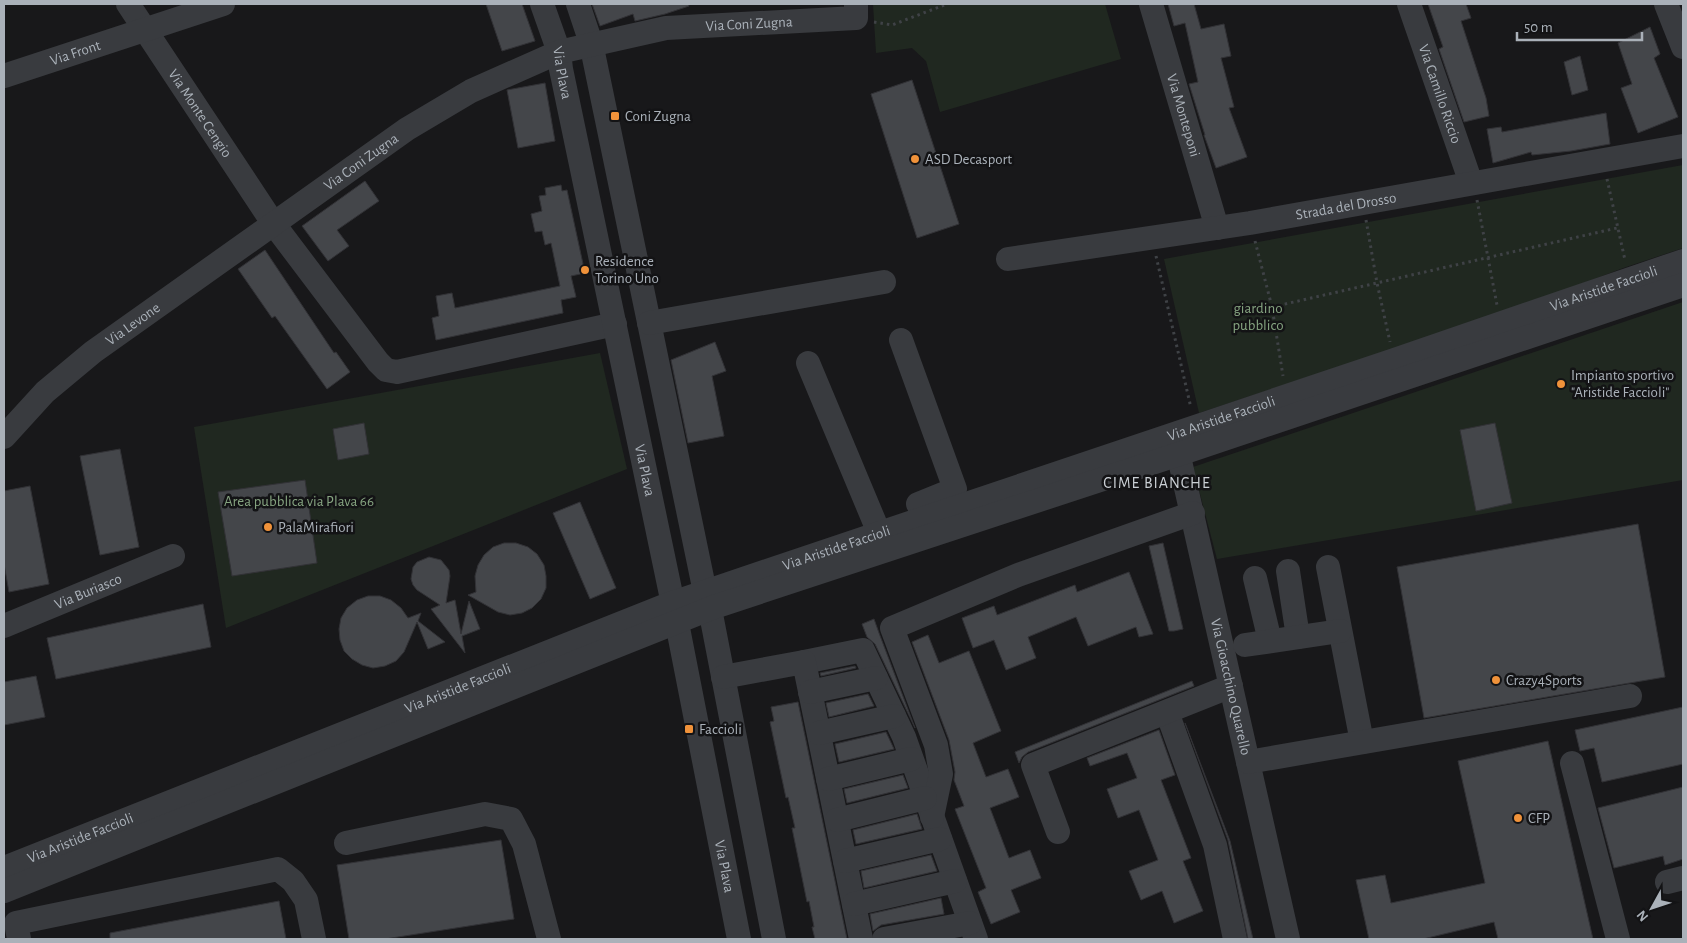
<svg xmlns="http://www.w3.org/2000/svg" width="1687" height="943" viewBox="0 0 1687 943" font-family="'Alegreya Sans',sans-serif">
<rect width="100%" height="100%" fill="#18181a"/>
<g fill="#202820">
<polygon points="873,4 1105,4 1121,59 940,112 926,61 912,48 876,53"/>
<polygon points="1683,165 1683,248 1626,267 1498,315 1199,413 1164,259"/>
<polygon points="1683,302 1683,480 1217,559 1193,467"/>
<polygon points="600,353 627,469 226,628 194,427"/>
</g>
<g fill="#44464a" stroke="#323236">
<polygon points="486,4 522,4 535,41 502,51"/>
<polygon points="592,4 688,4 689,6 665,14 635,21 633,14 600,26"/>
<polygon points="1168,4 1194,4 1201,29 1224,24 1231,56 1221,58 1234,107 1229,108 1247,157 1216,168 1204,135 1205,135 1189,84 1198,82 1185,23 1174,26"/>
<polygon points="1428,4 1466,4 1471,18 1461,21 1486,98 1489,116 1464,122 1439,49 1443,47"/>
<polygon points="1650,27 1660,54 1654,58 1678,117 1638,133 1621,88 1632,84 1618,43"/>
<polygon points="1580,56 1588,90 1572,95 1564,62"/>
<polygon points="912,80 959,224 917,238 871,94"/>
<polygon points="545,83 555,141 518,148 507,90"/>
<polygon points="1606,113 1610,144 1571,151 1532,155 1531,152 1493,163 1487,129 1501,127 1502,132"/>
<polygon points="365,181 379,201 337,230 349,246 328,261 302,226"/>
<polygon points="561,185 562,191 567,190 585,273 571,276 576,297 561,300 563,313 436,340 432,318 439,316 436,296 452,293 455,308 560,286 551,243 545,245 542,231 535,232 531,214 542,211 539,196 546,195 545,188"/>
<polygon points="265,250 334,353 336,352 350,372 327,389 275,316 272,318 238,269"/>
<polygon points="715,342 726,371 712,376 724,436 688,443 671,360"/>
<polygon points="364,423 369,454 338,460 333,429"/>
<polygon points="1495,423 1512,503 1476,511 1460,430"/>
<polygon points="120,449 139,547 100,555 80,456"/>
<polygon points="305,480 317,563 232,576 218,492"/>
<polygon points="30,486 49,584 9,592 4,564 4,491"/>
<polygon points="580,502 616,588 590,599 553,513"/>
<polygon points="1638,524 1665,677 1424,718 1397,567"/>
<polygon points="504,543 516,543 528,547 537,554 544,565 546,576 546,588 541,599 532,608 522,613 510,615 498,612 468,595 476,592 475,576 478,565 484,555 493,547"/>
<polygon points="1163,543 1183,629 1174,631 1169,631 1149,546"/>
<polygon points="429,557 441,560 449,570 450,576 446,603 455,600 461,634 469,601 480,629 462,636 465,653 431,609 440,605 417,590 413,585 411,579 413,567 417,562"/>
<polygon points="1129,572 1153,634 1139,637 1136,627 1088,646 1076,617 1028,637 1036,658 1006,670 994,640 973,648 962,618 994,606 997,615 1075,585 1077,592"/>
<polygon points="368,596 380,596 391,600 401,608 408,618 421,613 418,621 445,642 428,649 417,622 404,652 396,661 385,666 373,668 362,665 352,659 344,651 340,640 339,629 341,618 347,608 357,600"/>
<polygon points="203,604 211,647 56,679 47,638"/>
<polygon points="874,619 879,633 915,728 875,644 867,637 862,624"/>
<polygon points="928,635 939,663 969,651 1001,731 973,743 986,777 1008,769 1019,797 990,808 1009,858 1030,850 1041,878 1011,890 1020,912 991,924 978,892 986,888 955,809 964,806 954,780 955,772 949,740 912,642"/>
<polygon points="855,666 856,668 821,676 820,673"/>
<polygon points="36,676 45,717 4,725 4,682"/>
<polygon points="1192,681 1194,686 1028,752 1022,757 1019,763 1015,752"/>
<polygon points="868,694 874,706 829,717 826,703"/>
<polygon points="798,702 847,939 815,939 812,927 814,927 809,901 807,902 792,828 795,828 788,797 786,798 770,722 774,721 771,707"/>
<polygon points="1683,707 1683,764 1602,782 1594,748 1580,751 1575,730"/>
<polygon points="1185,723 1230,841 1253,939 1248,939 1228,840"/>
<polygon points="1159,730 1175,775 1161,780 1191,858 1183,861 1203,911 1174,923 1162,891 1141,900 1129,871 1158,860 1139,810 1118,818 1107,789 1137,778 1127,753 1090,766 1087,758"/>
<polygon points="886,732 894,749 839,762 835,744"/>
<polygon points="1548,741 1593,939 1498,939 1494,922 1423,939 1369,939 1356,880 1385,875 1391,903 1485,883 1458,761"/>
<polygon points="903,775 908,788 847,803 844,789"/>
<polygon points="1683,787 1683,859 1665,865 1663,856 1614,868 1598,808"/>
<polygon points="917,814 922,829 856,844 853,830"/>
<polygon points="501,840 514,919 385,939 349,939 337,865"/>
<polygon points="931,855 937,871 864,888 861,871"/>
<polygon points="941,898 944,914 881,925 873,931 870,914"/>
<polygon points="279,901 286,939 110,939 110,933"/>
</g>
<g fill="none" stroke-linecap="round" stroke-linejoin="round">
<g stroke="#3f4246" stroke-width="3" stroke-dasharray="2.5 4" stroke-linecap="butt">
<polyline points="874,22 892,25 947,4"/>
<polyline points="1607,179 1625,260"/>
<polyline points="1477,200 1497,305"/>
<polyline points="1366,220 1377,283 1390,342"/>
<polyline points="1255,241 1272,307 1283,376"/>
<polyline points="1156,256 1191,408"/>
<polyline points="1272,307 1617,228"/>
</g>
<g stroke="#393b3f" stroke-width="24">
<path id="s1" d="M 128,4 L 273,223 L 378,362 L 386,370 L 397,372 L 615,324"/>
<path id="s2" d="M 542,4 L 559,52 L 561,69 L 677,623 L 739,939"/>
<polyline points="578,4 591,43 705,592 710,609 774,939"/>
<path id="s3" d="M 1151,4 L 1217,228"/>
<path id="s4" d="M 1409,4 L 1471,183"/>
<polyline points="1666,4 1683,47"/>
<path id="s5" d="M 4,76 L 223,4"/>
<path id="s6" d="M 1008,259 L 1250,223 L 1683,146"/>
<polyline points="649,323 884,282"/>
<polyline points="901,340 955,489 918,504"/>
<polyline points="808,363 885,547"/>
<path id="s7" d="M 4,437 L 45,392 L 93,352 L 407,129 L 471,91 L 559,52 L 666,28 L 856,18 L 856,4"/>
<path id="s8" d="M 1175,439 L 1288,939"/>
<polyline points="1328,567 1362,742"/>
<polyline points="1288,571 1298,637"/>
<polyline points="1255,578 1270,641"/>
<path id="s9" d="M 4,626 L 173,556"/>
<polyline points="1245,645 1340,631"/>
<polyline points="804,662 863,650 904,737 976,939"/>
<polyline points="723,677 804,662 861,939"/>
<polyline points="810,692 876,678"/>
<polyline points="1167,712 1215,845 1235,939"/>
<polyline points="819,733 894,716"/>
<polyline points="1248,762 1630,696"/>
<polyline points="1572,763 1618,939"/>
<polyline points="828,779 911,759"/>
<polyline points="932,817 941,774 936,745 892,628 1018,575 1193,513"/>
<polyline points="837,820 925,798"/>
<polyline points="1058,832 1033,765 1231,686"/>
<polyline points="346,843 485,814 511,819 524,844 549,939"/>
<polyline points="845,861 940,839"/>
<path id="s10" d="M 4,868 L 672,603 L 1394,360 L 1683,261"/>
<polyline points="1667,882 1683,878"/>
<polyline points="4,891 714,607 1179,454 1683,285"/>
<polyline points="854,904 955,881"/>
<polyline points="19,939 16,923 278,869 293,881 306,900 314,939"/>
<polyline points="884,939 970,923"/>
</g>
</g>
<g fill="#f0923a" stroke="#131315" stroke-width="2">
<rect x="610" y="111" width="10" height="10" rx="2.5"/>
<circle cx="915" cy="159" r="5"/>
<circle cx="585" cy="270" r="5"/>
<circle cx="1561" cy="384" r="5"/>
<circle cx="268" cy="527" r="5"/>
<circle cx="1496" cy="680" r="5"/>
<rect x="684" y="724" width="10" height="10" rx="2.5"/>
<circle cx="1518" cy="818" r="5"/>
</g>
<g text-anchor="middle" stroke-width="5" stroke-linejoin="round" paint-order="stroke">
<g font-size="15" fill="#aab1b9" stroke="#131315">
<text dy="5" stroke="none"><textPath href="#s7" startOffset="872">Via Coni Zugna</textPath></text>
<text dy="5" stroke="none"><textPath href="#s5" startOffset="75">Via Front</textPath></text>
<text dy="5" stroke="none"><textPath href="#s2" startOffset="72">Via Plava</textPath></text>
<text dy="5" stroke="none"><textPath href="#s4" startOffset="95">Via Camillo Riccio</textPath></text>
<text dy="5" stroke="none"><textPath href="#s1" startOffset="131">Via Monte Cengio</textPath></text>
<text dy="5" stroke="none"><textPath href="#s3" startOffset="116">Via Monteponi</textPath></text>
<text dy="5" stroke="none"><textPath href="#s7" startOffset="452">Via Coni Zugna</textPath></text>
<text dy="5" stroke="none"><textPath href="#s6" startOffset="342">Strada del Drosso</textPath></text>
<text dy="5" stroke="none"><textPath href="#s10" startOffset="1702">Via Aristide Faccioli</textPath></text>
<text dy="5" stroke="none"><textPath href="#s7" startOffset="172">Via Levone</textPath></text>
<text dy="5" stroke="none"><textPath href="#s10" startOffset="1298">Via Aristide Faccioli</textPath></text>
<text dy="5" stroke="none"><textPath href="#s2" startOffset="478">Via Plava</textPath></text>
<text dy="5" stroke="none"><textPath href="#s10" startOffset="892">Via Aristide Faccioli</textPath></text>
<text dy="5" stroke="none"><textPath href="#s9" startOffset="91">Via Buriasco</textPath></text>
<text dy="5" stroke="none"><textPath href="#s8" startOffset="254">Via Gioacchino Quarello</textPath></text>
<text dy="5" stroke="none"><textPath href="#s10" startOffset="488">Via Aristide Faccioli</textPath></text>
<text dy="5" stroke="none"><textPath href="#s10" startOffset="82">Via Aristide Faccioli</textPath></text>
<text dy="5" stroke="none"><textPath href="#s2" startOffset="882">Via Plava</textPath></text>
</g>
<g font-size="15" fill="#aab1b9" stroke="#131315" text-anchor="start">
<text x="625" y="121">Coni Zugna</text>
<text x="925" y="164">ASD Decasport</text>
<text x="595" y="266">Residence<tspan x="595" dy="17">Torino Uno</tspan></text>
<text x="1571" y="380">Impianto sportivo<tspan x="1571" dy="17">"Aristide Faccioli"</tspan></text>
<text x="278" y="532">PalaMirafiori</text>
<text x="1506" y="685">Crazy4Sports</text>
<text x="699" y="734">Faccioli</text>
<text x="1528" y="823">CFP</text>
</g>
<g font-size="15" fill="#86a481" stroke="#131315">
<text x="1258" y="313">giardino<tspan x="1258" dy="17">pubblico</tspan></text>
<text x="299" y="506">Area pubblica via Plava 66</text>
</g>
<g font-size="16" letter-spacing="1" fill="#cbd0d5" stroke="#131315">
<text x="1157" y="488">CIME BIANCHE</text>
</g>
</g>
<rect width="1687" height="943" fill="none" stroke="#aab1b9" stroke-width="10"/>
<g transform="translate(1652 908) rotate(230)" stroke="#131315" stroke-width="4" paint-order="stroke">
<path d="M0-4L9 19L0 12L-9 19Z" fill="#aab1b9"/>
<text y="-8" font-size="14" font-weight="bold" text-anchor="middle" fill="#aab1b9">N</text>
</g>
<path d="M1517 32v8h125v-8" fill="none" stroke="#aab1b9" stroke-width="2.5"/>
<text x="1524" y="32" font-size="15" fill="#aab1b9" stroke="#131315" stroke-width="4" paint-order="stroke">50 m</text>
</svg>
